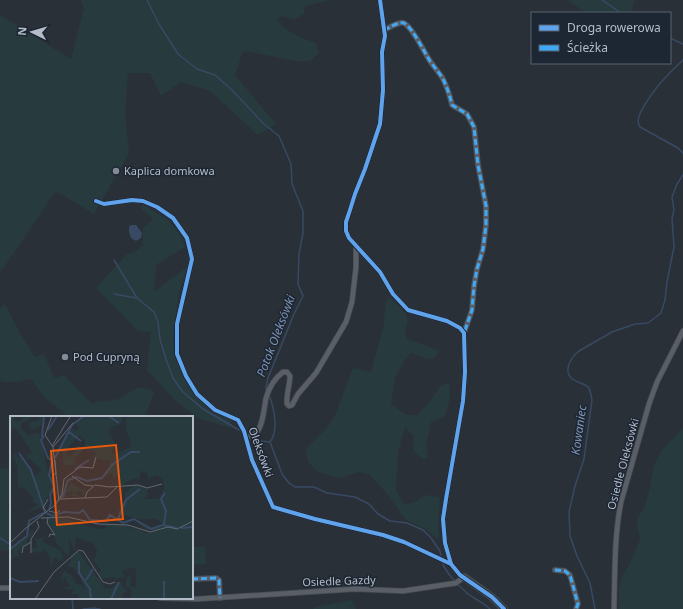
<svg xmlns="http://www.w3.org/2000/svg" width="683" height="609" viewBox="0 0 683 609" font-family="'Noto Sans',sans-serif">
<rect width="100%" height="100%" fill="#2a3038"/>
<g fill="#273a3e">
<path d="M 81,0 L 330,0 L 305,6 L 304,14 L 295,19 L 281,16 L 277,20 C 287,33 302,38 316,43 L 319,53 L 310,61 L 298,61 L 243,51 L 235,75 L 276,124 L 258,135 L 210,91 L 181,82 L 161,96 L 150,73 L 128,73 L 125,113 L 129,153 L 94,214 L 56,191 L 0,273 L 0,15 L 71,59 L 84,8 Z"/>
<polygon points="567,0 634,0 631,13 585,13 584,11"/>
<polygon points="142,204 169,221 181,236 185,247 156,265 154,292 187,267 179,293 173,343 188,386 232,419 230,428 198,418 174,399 147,370 151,332 138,331 96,288 127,254 135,252 143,245 143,228 153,220 152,217 141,209"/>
<path d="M 389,297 L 397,304 L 406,314 L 408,323 L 405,329 L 407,339 L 428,346 L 439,351 L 434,359 L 426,358 L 411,353 L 405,359 L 395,378 L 391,404 L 406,415 L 418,415 L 431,400 L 441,385 L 449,383 C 451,395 449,405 445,416 L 431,422 L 426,445 L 428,457 L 424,460 L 413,451 L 414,436 L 405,427 L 398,452 L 396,490 L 404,504 L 414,503 L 425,495 L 440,497 L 438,525 L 439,538 L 435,537 L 426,529 L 406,520 L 389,496 L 369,474 L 358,472 L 341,478 L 318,472 L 309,463 L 305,450 L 327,428 L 335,416 L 353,368 L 371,372 L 384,324 L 385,305 Z"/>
<polygon points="5,304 21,335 35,357 44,354 54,378 64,375 91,403 119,399 138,387 154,391 148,409 144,417 65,417 65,413 45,398 31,379 16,382 1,382 0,378 0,308"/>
<polygon points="683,428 683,609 619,609 619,592 621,579 632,559 640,539 637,526 638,517 644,508 649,491 654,466 661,451"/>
<polygon points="0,468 11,469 11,504 6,503 11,511 11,550 0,551"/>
<polygon points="192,547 205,547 206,564 192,565"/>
<polygon points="352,600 356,609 313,609 315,607"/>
</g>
<polygon fill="#384963" points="131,225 136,225 142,233 141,238 136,241 131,238 129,232 129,227"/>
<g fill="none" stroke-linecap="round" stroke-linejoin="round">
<g stroke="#384963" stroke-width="1.5">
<polyline points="147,0 159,24 178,54 197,69 215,75 232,90 264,124 279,136 291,164 292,184 303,211 303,233 299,254 298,284 303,296 294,314 268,378 266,388 267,392"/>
<polyline points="602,0 621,13"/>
<polyline points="670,38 683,44"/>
<path d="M 683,60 C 677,66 671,71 665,78 C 658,85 638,111 638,121 C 638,123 639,125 640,127 L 678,148 L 683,153"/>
<polyline points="114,260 137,298 154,312 158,322 160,339 166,359 173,378 183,392 203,409 239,430"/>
<polyline points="114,294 136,298"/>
<path d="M 269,395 C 274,407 279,431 270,442 L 282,474 L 289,483 L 295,487 L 314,487 L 327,493 L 355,497 L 369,504 L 378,514 L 390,521 L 407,523 L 423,530 L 431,538 L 440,551 L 441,557"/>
<polyline points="253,439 259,441 270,442"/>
<polyline points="0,538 11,545"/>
<path d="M 442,561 C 444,571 459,586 467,593 C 474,599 483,602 490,609"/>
<polyline points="72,598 73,609"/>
<polyline points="83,609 94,608 100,609"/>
<path d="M 595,609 L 590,583 L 577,556 L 570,536 L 569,512 L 575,486 L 584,459 L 592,400 C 591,396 591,391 588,387 C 586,384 578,383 574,380 C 562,373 570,358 579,351 L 612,332 L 635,324 L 648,323 L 661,313 L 665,300 L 667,282 L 674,247 L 672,218 L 674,210 L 672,197 L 677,184 L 683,175"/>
</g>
<defs>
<g id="street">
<polyline points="380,0 385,36 382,52 383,90 380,124 365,169 355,194 350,210 346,222 346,231 349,238 380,272 393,294 408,310 447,321 460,328 464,333 465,372 463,401 446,499 443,519 445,543 451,564"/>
<path d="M 384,30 C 389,28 399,21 404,23 C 413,28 424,52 430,61 C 434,67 439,72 443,79 C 447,87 450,96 452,105 L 467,114 L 474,127 L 478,165 L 486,206 L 486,225 L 483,249 L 477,269 L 474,286 L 472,310 L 464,333"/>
<polyline points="96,201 104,204 132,200 143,201 157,207 173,218 187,238 192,259 177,324 177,354 186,376 197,394 215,410 238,420 244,431 252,460 273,507 315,519 383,535 404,542 451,564 460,575 464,577 456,583 403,591 355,589 197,599 160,598"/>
<path d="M 246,437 C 249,436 253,436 255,434 C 263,428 264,408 266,398 C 269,388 275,378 283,372 L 287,372 L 290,376 C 290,385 286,394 287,404 L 289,406 L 292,405 L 298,394 L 316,373 L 346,322 L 352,302 L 356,267 L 356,245"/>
<polyline points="555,570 565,571 570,575 578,604 576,609"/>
<polyline points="192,579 216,578 219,580 220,598"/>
<polyline points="0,588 11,588"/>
<path d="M 614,609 C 615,573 614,538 621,502 L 649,404 L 657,382 L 683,331"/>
</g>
<polyline id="secondary" points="464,577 492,597 504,609"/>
</defs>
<use href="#street" stroke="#484c53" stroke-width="6"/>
<use href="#secondary" stroke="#484c53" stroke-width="8"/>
<use href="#street" stroke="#5a5e66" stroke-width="4.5"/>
<use href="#secondary" stroke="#595d64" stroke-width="6"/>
<g stroke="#3fa9f5" stroke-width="3" stroke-dasharray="6 3" stroke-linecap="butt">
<path d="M 384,30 C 389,28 399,21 404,23 C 413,28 424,52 430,61 C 434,67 439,72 443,79 C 447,87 450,96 452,105 L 467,114 L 474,127 L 478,165 L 486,206 L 486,225 L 483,249 L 477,269 L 474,286 L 472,310 L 464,333"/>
<polyline points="555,570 565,571 570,575 578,604 576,609"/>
<polyline points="192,579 216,578 219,580 220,598"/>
</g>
<defs>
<g id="cycleway">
<polyline points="380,0 385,36 382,52 383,90 380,124 365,169 355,194 350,210 346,222 346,231 349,238 380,272 393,294 408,310 447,321 460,328 464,333 465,372 463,401 446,499 443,519 445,543 451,564"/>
<polyline points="96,201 104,204 132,200 143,201 157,207 173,218 187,238 192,259 177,324 177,354 186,376 197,394 215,410 238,420 244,431 252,460 273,507 315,519 383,535 404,542 451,564 460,575 492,597 504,609"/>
</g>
</defs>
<use href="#cycleway" stroke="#1d2633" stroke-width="6"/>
<use href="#cycleway" stroke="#60a3ed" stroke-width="4"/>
</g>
<g fill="#848b96" stroke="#1d2633" stroke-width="1.5">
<circle cx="116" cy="171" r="4"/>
<circle cx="65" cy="357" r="4"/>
</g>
<g text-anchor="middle" stroke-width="3" stroke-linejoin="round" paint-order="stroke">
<g font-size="11" fill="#b4bcc9" stroke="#1d2633" text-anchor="start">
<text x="124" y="175">Kaplica domkowa</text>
<text x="73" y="361">Pod Cupryną</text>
</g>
<g font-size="11" fill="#b4bcc9" stroke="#1d2633">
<text transform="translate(261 452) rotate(70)" y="4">Oleksówki</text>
<text transform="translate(623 464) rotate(-75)" y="4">Osiedle Oleksówki</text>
<text transform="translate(339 581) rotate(-2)" y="4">Osiedle Gazdy</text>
</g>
<g font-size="12" font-style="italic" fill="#7c92b1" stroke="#1d2633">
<text transform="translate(276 336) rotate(-69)" y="4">Potok Oleksówki</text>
<text transform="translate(579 430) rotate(-82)" y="4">Kowaniec</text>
</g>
</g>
<g transform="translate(10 416)">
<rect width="183" height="183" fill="#2a3038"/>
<path d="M 0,0 L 5,0 L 4,4 L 10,5 L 14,0 L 22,0 L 20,3 L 11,8 L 11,13 L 18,19 L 28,17 L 32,23 L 38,58 L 45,73 L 41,76 L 42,88 L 39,78 L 33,91 L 20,95 L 18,94 L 29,89 L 23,86 L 23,82 L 16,73 L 8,71 L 7,49 L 3,41 L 4,36 L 10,43 L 8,38 L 11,39 L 25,60 L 32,54 L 16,40 L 22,36 L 7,14 L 3,12 L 0,21 ZM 30,0 L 34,0 L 32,17 L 31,9 L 24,13 L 18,10 L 21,6 L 28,5 ZM 72,0 L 114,0 L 110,9 L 99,12 L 99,17 L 105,28 L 101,37 L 106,38 L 120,31 L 121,26 L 116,15 L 116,0 L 183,0 L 183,183 L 69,183 L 68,178 L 60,178 L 65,173 L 50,174 L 60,170 L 54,161 L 54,167 L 51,162 L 55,153 L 57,157 L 62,159 L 65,167 L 72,169 L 72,173 L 75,172 L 70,160 L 64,152 L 57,150 L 60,147 L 61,141 L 68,135 L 95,172 L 100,173 L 110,166 L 117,175 L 113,177 L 112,181 L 120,182 L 122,175 L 116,170 L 116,163 L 121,157 L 120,170 L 126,171 L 126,158 L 125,151 L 112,155 L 115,161 L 107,162 L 105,165 L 105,161 L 91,163 L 88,158 L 91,154 L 84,145 L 87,134 L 83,127 L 67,121 L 65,124 L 65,135 L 59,123 L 59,140 L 46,127 L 44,117 L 37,107 L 39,102 L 57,103 L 80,111 L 91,113 L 96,113 L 95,109 L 119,109 L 119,114 L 123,111 L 135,117 L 149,114 L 137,114 L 129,108 L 130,106 L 144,112 L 152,107 L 146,103 L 128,103 L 107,97 L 115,85 L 115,77 L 125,69 L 137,73 L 137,81 L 133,83 L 149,83 L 154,73 L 153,62 L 146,59 L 138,62 L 137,56 L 131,55 L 129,63 L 123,63 L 109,70 L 107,59 L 103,63 L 103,56 L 96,60 L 94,58 L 99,53 L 100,44 L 91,44 L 84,41 L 86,37 L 74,29 L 76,26 L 70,19 L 56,33 L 57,43 L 57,37 L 60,42 L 68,30 L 74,33 L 64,43 L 66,49 L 54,49 L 52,35 L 47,38 L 47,34 L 62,13 L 65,15 L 69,12 L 66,5 ZM 61,66 L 70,73 L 78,74 L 73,80 L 72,76 L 66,75 L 66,78 L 69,81 L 61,80 L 64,77 L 61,76 L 56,77 L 57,81 L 52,82 ZM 22,114 L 25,115 L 22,119 L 16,124 L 18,127 L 8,135 L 9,140 L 5,140 L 0,145 L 3,133 L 0,135 L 0,131 L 11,126 ZM 33,121 L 33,126 L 50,134 L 54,142 L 48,146 L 47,141 L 44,142 L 40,155 L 41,143 L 35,134 L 30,137 L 22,136 L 22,132 L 27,132 L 26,124 Z" fill="#273a3e"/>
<path fill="none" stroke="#384963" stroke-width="2" d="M 99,0 L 109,7M 38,14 L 47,0M 59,16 L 71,25M 34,20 L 31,24 L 38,42 L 42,44 L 39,59 L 44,71 L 40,79 L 41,88 L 39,93M 32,21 L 34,0M 9,37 L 21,54 L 35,96M 45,42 L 62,9 L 74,0M 65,53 L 79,44M 50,82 L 53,80 L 58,64 L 67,61 L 77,65 L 92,62 L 102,49 L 121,36 L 130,36M 36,97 L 43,100 L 54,96 L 69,97 L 73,94 L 80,104 L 96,105 L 100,99 L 113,107 L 124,103 L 141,113 L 153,109 L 167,112M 108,103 L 116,84 L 130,73M 154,109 L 156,95 L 151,83 L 155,77M 171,112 L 183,111M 0,133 L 17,120 L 19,105 L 35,96M 69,145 L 69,157 L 80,173 L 81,183M 0,162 L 10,166 L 29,165M 76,164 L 83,153M 101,183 L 109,166M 154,183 L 154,165"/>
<path fill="none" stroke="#616872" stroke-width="1" d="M 42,0 L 35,19 L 43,31 L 49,85M 42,30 L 60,1M 43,31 L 63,7M 44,58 L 46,58 L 45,44M 62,60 L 75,69 L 83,70M 75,82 L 97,81 L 107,71M 50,83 L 75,82 L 77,76 L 85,69 L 99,71 L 128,69 L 137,72 L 152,68M 39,95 L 47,97 L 50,94M 37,96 L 33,92 L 38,83M 31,102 L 58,101 L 88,108 L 118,109 L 140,116 L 158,111 L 167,113 L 183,105M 38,102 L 37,107 L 45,119 L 40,118 L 39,121M 0,127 L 17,111 L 45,89 L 52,78 L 54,63 L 70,51 L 83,52 L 86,41M 12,137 L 13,131 L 21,126M 21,137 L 21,123 L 29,111 L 27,105M 25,183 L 44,156 L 69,134 L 73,135 L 93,166 L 100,168 L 105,166"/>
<path fill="#e8590c" fill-opacity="0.15" stroke="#e8590c" stroke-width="2" d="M 106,29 L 113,103 L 47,109 L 41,35 Z"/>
<rect width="183" height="183" fill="none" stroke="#b4bcc9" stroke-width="2"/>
</g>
<rect x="531" y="12" width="140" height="52" fill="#1d2633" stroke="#59626f"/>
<rect x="539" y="25" width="20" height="6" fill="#60a3ed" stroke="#59626f"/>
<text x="567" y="32" font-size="12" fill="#b4bcc9">Droga rowerowa</text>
<rect x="539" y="45" width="20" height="6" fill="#3fa9f5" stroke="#59626f"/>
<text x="567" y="52" font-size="12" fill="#b4bcc9">Ścieżka</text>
<g transform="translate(32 32) rotate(275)" stroke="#1d2633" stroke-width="3" paint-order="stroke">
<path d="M0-3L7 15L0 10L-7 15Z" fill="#b4bcc9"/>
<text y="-6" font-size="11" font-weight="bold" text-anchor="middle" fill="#b4bcc9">N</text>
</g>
</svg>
